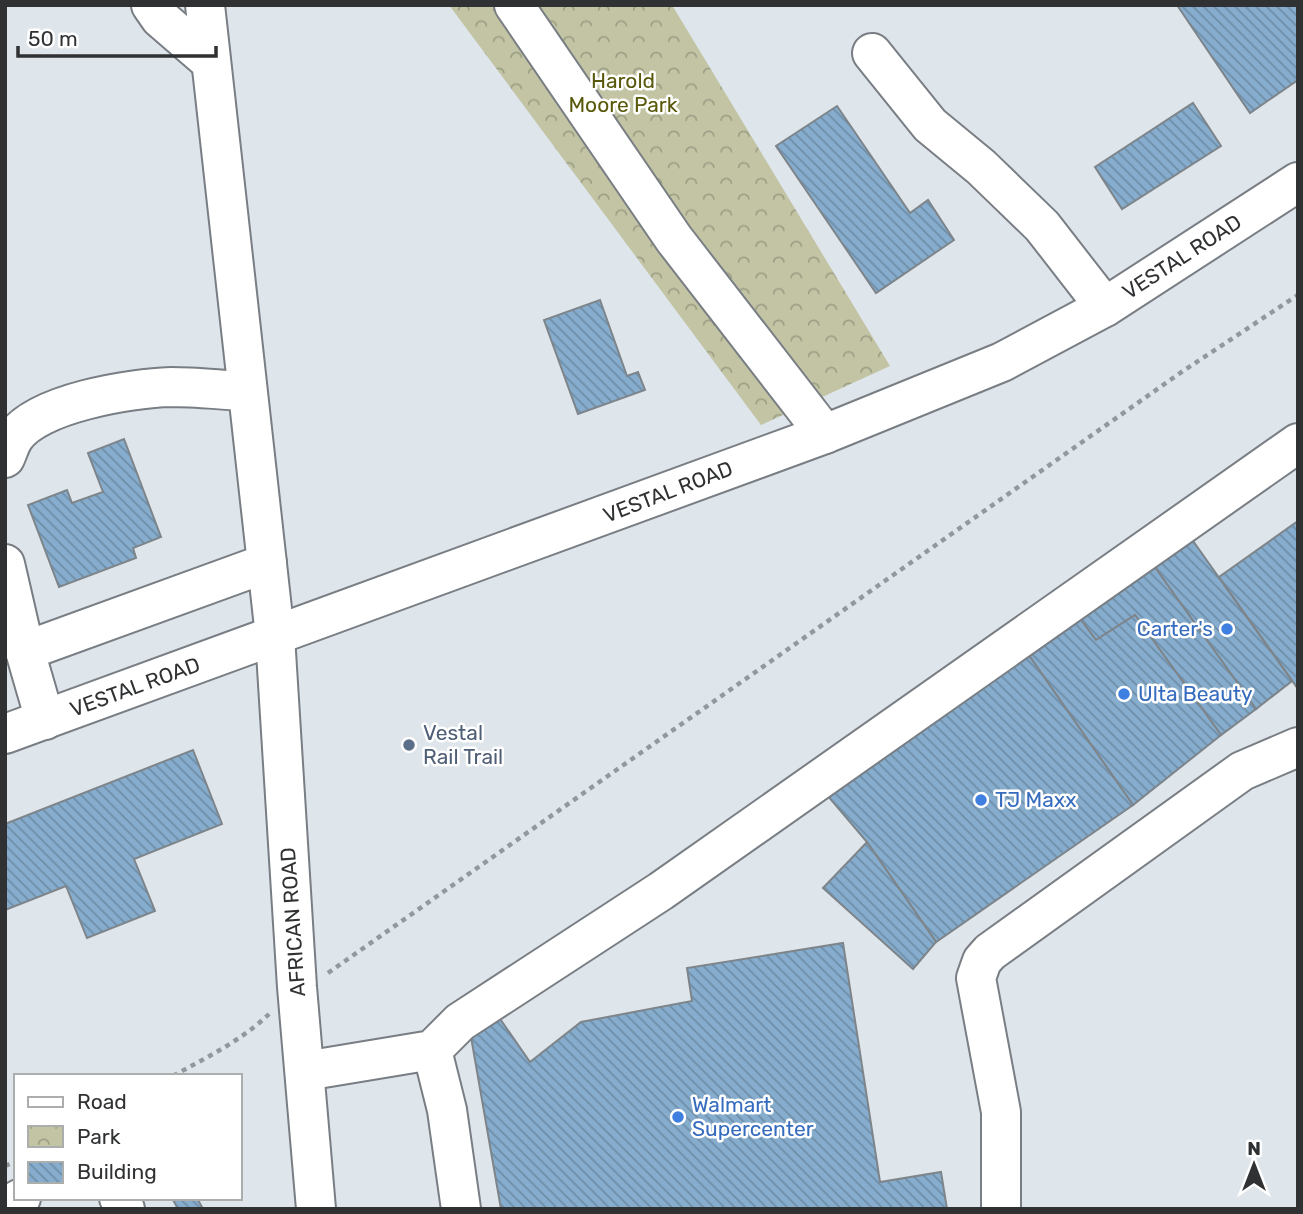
<svg xmlns="http://www.w3.org/2000/svg" width="1303" height="1214" viewBox="0 0 1303 1214" font-family="Rubik,sans-serif">
<defs>
<pattern id="park-crowns" width="20" height="18" patternUnits="userSpaceOnUse" patternTransform="scale(1.75)"><rect width="20" height="18" fill="#c2c4a4"/><path d="M2 6a3 3 0 1 1 6 0M12 15a3 3 0 1 1 6 0" fill="none" stroke="#9ea086"/></pattern>
<pattern id="building-back-hatch" width="6" height="6" patternUnits="userSpaceOnUse" patternTransform="scale(1.75)"><rect width="6" height="6" fill="#86adcd"/><path d="M-1 5l2 2M0 0l6 6M5-1l2 2" fill="none" stroke="#6e8da7"/></pattern>
</defs>
<rect width="100%" height="100%" fill="#dee5eb"/>
<polygon fill="url(#park-crowns)" points="449,5 672,5 890,366 761,425"/>
<g fill="url(#building-back-hatch)" stroke="#7e858a" stroke-width="2">
<polygon points="1177,5 1298,5 1298,80 1250,113"/>
<polygon points="1193,103 1221,146 1122,209 1095,167"/>
<polygon points="837,106 910,213 928,200 954,240 876,293 776,146"/>
<polygon points="600,300 627,376 638,372 645,390 578,414 544,320"/>
<polygon points="124,439 161,537 133,548 136,558 59,587 28,505 67,490 72,503 103,492 88,453"/>
<polygon points="1298,521 1298,689 1219,577"/>
<polygon points="1191,538 1292,681 1256,709 1154,566"/>
<polygon points="1154,566 1256,709 1221,735 1135,615 1096,640 1078,616"/>
<polygon points="1135,615 1221,735 1133,805 1028,654 1078,616 1096,640"/>
<polygon points="1028,654 1133,805 936,942 867,842 827,795"/>
<polygon points="193,750 222,824 134,859 155,911 87,938 66,886 5,910 5,824"/>
<polygon points="867,842 936,942 913,969 823,888"/>
<polygon points="843,943 880,1182 941,1172 947,1209 501,1209 471,1037 498,1016 530,1062 581,1022 692,1001 687,968"/>
<polygon points="172,1198 197,1198 203,1209 178,1209"/>
</g>
<g fill="none" stroke-linecap="round" stroke-linejoin="round">
<defs>
<g id="minor">
<polyline points="151,5 160,18 211,62"/>
<polyline points="205,5 275,636 297,987 316,1209"/>
<polyline points="514,5 674,239 825,434"/>
<polyline points="872,53 930,125 981,167 1042,226 1105,307"/>
<path d="M 5,458 C 8,452 10,444 14,438 C 36,403 132,388 171,387 C 196,387 222,390 247,391"/>
<polyline points="5,564 25,651 45,720"/>
<polyline points="25,651 267,563"/>
<polyline points="5,734 825,434 1002,362 1105,307 1298,182"/>
<polyline points="432,1050 447,1110 461,1209"/>
<polyline points="305,1071 432,1050 460,1022 661,891 1298,443"/>
<polyline points="119,1198 125,1209"/>
<polyline points="5,1207 21,1198"/>
<polyline points="1001,1209 1001,1112 976,978 982,961 990,952 1242,771 1298,747"/>
</g>
</defs>
<use href="#minor" stroke="#787e83" stroke-width="42"/>
<g stroke="#93989c" stroke-width="4.5" stroke-dasharray="5 5" stroke-linecap="butt">
<polyline points="328,973 1183,371 1298,295"/>
<path d="M 173,1076 C 207,1057 241,1041 269,1014"/>
<polyline points="5,1166 16,1161"/>
</g>
<use href="#minor" stroke="#fff" stroke-width="38"/>
</g>
<g fill="#3f7fe0" stroke="#fff" stroke-width="2.5">
<circle cx="1227" cy="629" r="7"/>
<circle cx="1124" cy="694" r="7"/>
<circle cx="981" cy="800" r="7"/>
<circle cx="678" cy="1117" r="7"/>
</g>
<circle fill="#5c6f8a" stroke="#fff" stroke-width="2.5" cx="409" cy="745" r="7"/>
<g text-anchor="middle" stroke-width="5" stroke-linejoin="round" paint-order="stroke">
<g font-size="21" fill="#58590a" stroke="#fff">
<text x="623" y="88">Harold<tspan x="623" dy="24">Moore Park</tspan></text>
</g>
<g font-size="21" fill="#2f3133" stroke="#fff">
<text transform="translate(1182 257) rotate(-33)" y="7">VESTAL ROAD</text>
<text transform="translate(668 492) rotate(-21)" y="7">VESTAL ROAD</text>
<text transform="translate(135 687) rotate(-20)" y="7">VESTAL ROAD</text>
<text transform="translate(293 922) rotate(-94)" y="7">AFRICAN ROAD</text>
</g>
<g font-size="21" fill="#366cbe" stroke="#fff" text-anchor="start">
<text x="1213" y="636" text-anchor="end">Carter's</text>
<text x="1138" y="701">Ulta Beauty</text>
<text x="995" y="807">TJ Maxx</text>
<text x="692" y="1112">Walmart<tspan x="692" dy="24">Supercenter</tspan></text>
</g>
<g font-size="21" fill="#4e5e75" stroke="#fff" text-anchor="start">
<text x="423" y="740">Vestal<tspan x="423" dy="24">Rail Trail</tspan></text>
</g>
</g>
<rect width="1303" height="1214" fill="none" stroke="#2f3133" stroke-width="14"/>
<rect x="14" y="1074" width="228" height="126" fill="#ffffff" stroke="#acadad" stroke-width="2"/>
<rect x="28" y="1097" width="35" height="10" fill="#ffffff" stroke="#acadad" stroke-width="2"/>
<text x="77" y="1109" font-size="21" fill="#2f3133">Road</text>
<rect x="28" y="1126" width="35" height="21" fill="url(#park-crowns)" stroke="#acadad" stroke-width="2"/>
<text x="77" y="1144" font-size="21" fill="#2f3133">Park</text>
<rect x="28" y="1162" width="35" height="21" fill="url(#building-back-hatch)" stroke="#acadad" stroke-width="2"/>
<text x="77" y="1179" font-size="21" fill="#2f3133">Building</text>
<g transform="translate(1254 1165)" stroke="#ffffff" stroke-width="5" paint-order="stroke">
<path d="M0-5L12 26L0 18L-12 26Z" fill="#2f3133"/>
<text y="-10" font-size="19" font-weight="bold" text-anchor="middle" fill="#2f3133">N</text>
</g>
<path d="M18 46v10h198v-10" fill="none" stroke="#2f3133" stroke-width="3.5"/>
<text x="28" y="46" font-size="21" fill="#2f3133" stroke="#ffffff" stroke-width="5" paint-order="stroke">50 m</text>
</svg>
